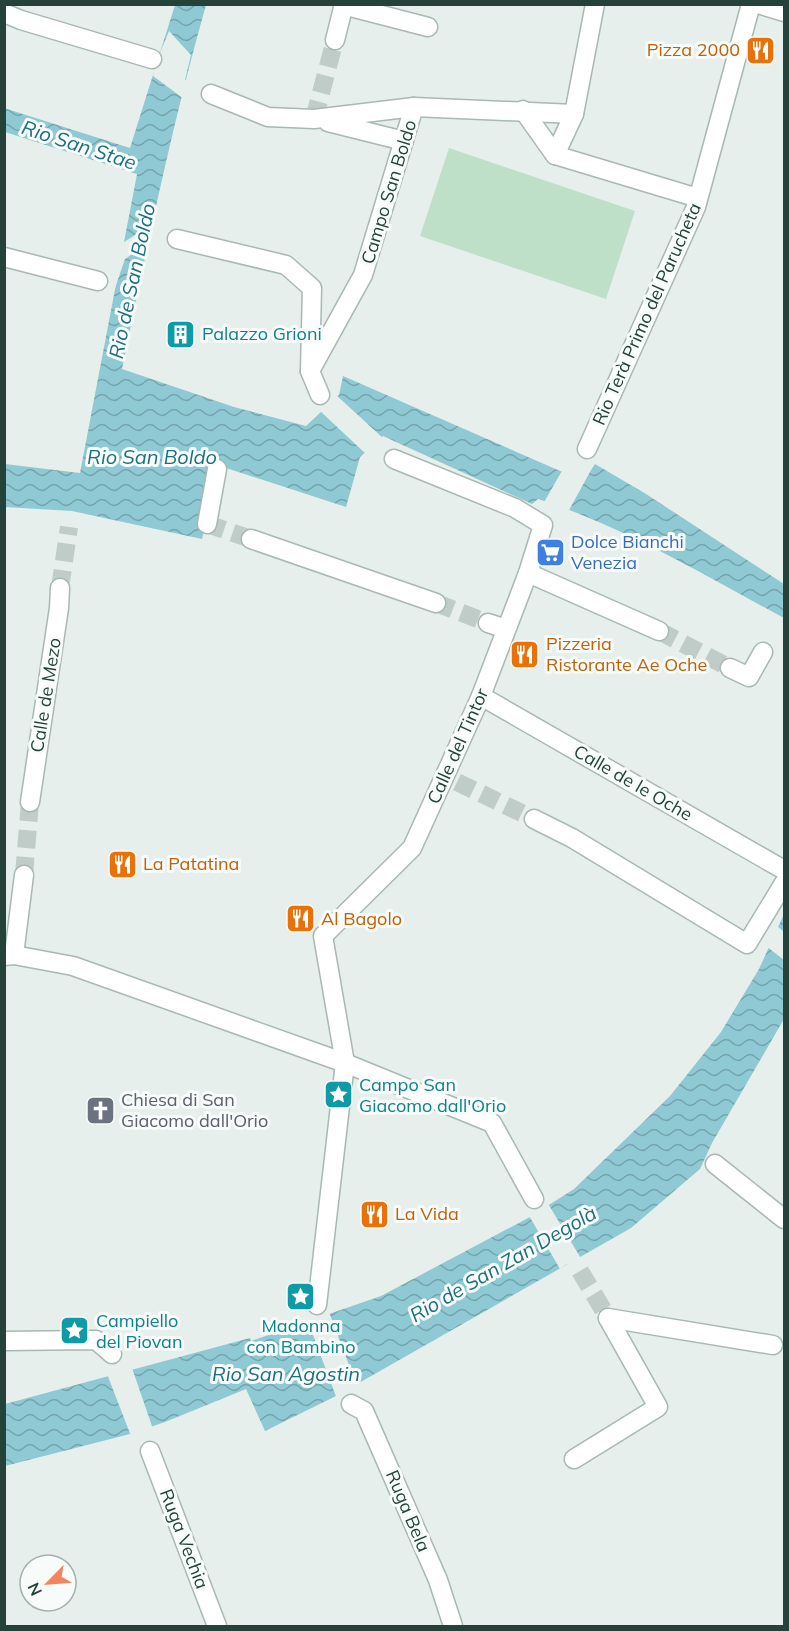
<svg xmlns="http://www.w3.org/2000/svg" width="789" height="1631" viewBox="0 0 789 1631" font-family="Mulish,sans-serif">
<defs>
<pattern id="water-waves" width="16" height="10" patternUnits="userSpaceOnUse" patternTransform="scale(1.5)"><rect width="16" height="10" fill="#8ec9d4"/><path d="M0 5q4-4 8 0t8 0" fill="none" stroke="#74a5ad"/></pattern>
</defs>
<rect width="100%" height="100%" fill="#e6efeb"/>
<polygon fill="#bfe0c8" points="449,148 635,211 606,299 420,236"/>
<g fill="url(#water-waves)">
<path d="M 175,5 L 206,5 C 172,125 147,246 122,369 L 234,407 L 306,426 L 339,395 L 343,376 L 583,481 L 595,464 L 646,494 L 784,584 L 784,618 C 704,575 625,527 538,499 L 532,504 L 383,436 L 360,457 L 346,507 L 220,466 L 202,539 L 72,511 L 5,507 L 5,464 L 80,473 L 137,174 L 5,132 L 4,108 L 130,148 Z"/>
<polygon points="784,914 784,1019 712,1143 700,1169 631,1228 336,1396 265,1431 246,1389 165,1422 130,1434 5,1466 5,1404 250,1338 251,1341 381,1296 530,1217 574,1189 670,1096 721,1032 759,969"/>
</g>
<g fill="#e6efeb">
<polygon points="169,31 191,55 185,80 188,81 184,99 153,76 157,53 160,53"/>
<polygon points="152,224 155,225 151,241 125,259 114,291 111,290 121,244"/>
<polygon points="335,394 384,439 367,455 319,410"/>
<polygon points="596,461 568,512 543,504 563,469 582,477 593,462"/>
<polygon points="776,925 784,932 784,960 766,946"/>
<polygon points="547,1202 582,1260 569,1267 567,1264 560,1269 528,1214"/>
<polygon points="329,1312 357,1386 337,1399 307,1319"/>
<polygon points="132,1368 153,1429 131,1436 107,1374"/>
</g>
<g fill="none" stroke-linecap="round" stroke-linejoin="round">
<g stroke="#bfccc8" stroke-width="18" stroke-dasharray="18 9" stroke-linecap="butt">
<polyline points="314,119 335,40"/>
<polyline points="207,524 251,539"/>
<polyline points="60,588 69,527"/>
<polyline points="436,603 488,623"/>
<polyline points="659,631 730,668"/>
<polyline points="457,782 534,819"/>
<polyline points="24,875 30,802"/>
<polyline points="580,1271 608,1318"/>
</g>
<defs>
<g id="minor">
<polyline points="758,4 784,12"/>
<polyline points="343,5 428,27"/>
<polyline points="4,13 21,20 152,59"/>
<polyline points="335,40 344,4"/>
<polyline points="211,94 268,117 314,119 414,107 574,114"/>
<polyline points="523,110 555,155"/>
<polyline points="328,122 404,141"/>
<polyline points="555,155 574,114 595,4"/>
<polyline points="555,155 698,198"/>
<polyline points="177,239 286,265 312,288 310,371 320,395"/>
<polyline points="4,257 98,281"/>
<polyline points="310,371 363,275 414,107"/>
<polyline points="587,449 696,207 751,4"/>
<polyline points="207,524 217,469"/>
<polyline points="251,539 436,603"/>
<polyline points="528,573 659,631"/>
<polyline points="488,623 506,629"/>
<polyline points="730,668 749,677 763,652"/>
<polyline points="481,696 784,870"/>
<polyline points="30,802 59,608 60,588"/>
<polyline points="534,819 572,838 747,944 784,883"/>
<polyline points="14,955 24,875"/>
<polyline points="4,956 14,955 73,966 345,1063 492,1123 534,1199"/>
<polyline points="715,1164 784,1219"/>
<polyline points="317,1305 345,1063 323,936 412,848 481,696 528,573 543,525 515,508 394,459"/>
<polyline points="608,1318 773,1345"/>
<polyline points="4,1341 96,1340 112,1354"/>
<polyline points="351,1404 364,1411 438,1580 453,1626"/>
<polyline points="150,1451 217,1626"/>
<polyline points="574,1459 658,1407 608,1318"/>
</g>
</defs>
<use href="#minor" stroke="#a8b8b2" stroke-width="21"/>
<use href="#minor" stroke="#fff" stroke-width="18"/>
</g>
<defs>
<symbol id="restaurant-square" viewBox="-11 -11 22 22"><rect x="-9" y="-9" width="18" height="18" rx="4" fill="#e8710a" stroke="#f7fbf9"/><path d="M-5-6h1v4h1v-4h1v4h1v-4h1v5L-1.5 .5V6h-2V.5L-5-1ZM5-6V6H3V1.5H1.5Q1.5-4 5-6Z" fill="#fff"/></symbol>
<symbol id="building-square" viewBox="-11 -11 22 22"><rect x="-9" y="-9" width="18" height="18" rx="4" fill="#0f9aa8" stroke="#f7fbf9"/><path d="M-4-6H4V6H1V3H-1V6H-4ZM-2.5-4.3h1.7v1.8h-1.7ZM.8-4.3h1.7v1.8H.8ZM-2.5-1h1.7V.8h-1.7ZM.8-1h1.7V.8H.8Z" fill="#fff"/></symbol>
<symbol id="supermarket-square" viewBox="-11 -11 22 22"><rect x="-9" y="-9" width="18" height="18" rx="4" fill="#3f7fe0" stroke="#f7fbf9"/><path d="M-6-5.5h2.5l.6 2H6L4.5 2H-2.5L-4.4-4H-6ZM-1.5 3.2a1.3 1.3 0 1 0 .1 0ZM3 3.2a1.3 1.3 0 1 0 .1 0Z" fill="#fff"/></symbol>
<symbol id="sight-square" viewBox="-11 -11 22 22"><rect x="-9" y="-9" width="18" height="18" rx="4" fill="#0f9aa8" stroke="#f7fbf9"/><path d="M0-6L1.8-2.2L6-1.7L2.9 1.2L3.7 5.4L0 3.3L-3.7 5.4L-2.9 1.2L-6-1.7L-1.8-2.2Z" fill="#fff"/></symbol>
<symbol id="church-square" viewBox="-11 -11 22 22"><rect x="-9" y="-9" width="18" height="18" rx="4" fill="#6b7280" stroke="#f7fbf9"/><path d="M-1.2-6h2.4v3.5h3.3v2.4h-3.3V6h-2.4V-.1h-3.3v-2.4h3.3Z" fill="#fff"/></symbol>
</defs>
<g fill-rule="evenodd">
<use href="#restaurant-square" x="744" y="34" width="33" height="33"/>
<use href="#building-square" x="164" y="318" width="33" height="33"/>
<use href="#supermarket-square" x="534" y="536" width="33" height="33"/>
<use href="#restaurant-square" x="508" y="638" width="33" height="33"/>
<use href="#restaurant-square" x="106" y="848" width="33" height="33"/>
<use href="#restaurant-square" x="284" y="902" width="33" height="33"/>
<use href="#sight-square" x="322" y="1078" width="33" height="33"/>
<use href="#church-square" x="84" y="1094" width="33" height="33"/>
<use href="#restaurant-square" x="358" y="1198" width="33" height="33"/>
<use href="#sight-square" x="284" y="1280" width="33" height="33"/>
<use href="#sight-square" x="58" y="1314" width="33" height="33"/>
</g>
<g text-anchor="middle" stroke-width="6" stroke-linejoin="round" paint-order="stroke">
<g font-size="18" fill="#c56008" stroke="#f7fbf9" text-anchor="start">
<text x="740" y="56" text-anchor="end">Pizza 2000</text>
<text x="546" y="650">Pizzeria<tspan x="546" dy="21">Ristorante Ae Oche</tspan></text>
<text x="143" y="870">La Patatina</text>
<text x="321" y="925">Al Bagolo</text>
<text x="395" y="1220">La Vida</text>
</g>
<g font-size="18" fill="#24423a" stroke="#f7fbf9">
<text transform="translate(389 192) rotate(-73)" y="6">Campo San Boldo</text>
<text transform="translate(647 314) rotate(-66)" y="6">Rio Terà Primo del Parucheta</text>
<text transform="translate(46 695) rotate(-81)" y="6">Calle de Mezo</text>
<text transform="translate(458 746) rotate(-66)" y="6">Calle del Tintor</text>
<text transform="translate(633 783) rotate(30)" y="6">Calle de le Oche</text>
<text transform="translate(408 1511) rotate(67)" y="6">Ruga Bela</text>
<text transform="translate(184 1539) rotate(69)" y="6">Ruga Vechia</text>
</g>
<g font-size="18" fill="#0d838f" stroke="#f7fbf9" text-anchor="start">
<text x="202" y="340">Palazzo Grioni</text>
<text x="359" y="1091">Campo San<tspan x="359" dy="21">Giacomo dall'Orio</tspan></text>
<text x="96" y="1327">Campiello<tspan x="96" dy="21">del Piovan</tspan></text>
<text x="301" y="1332" text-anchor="middle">Madonna<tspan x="301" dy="21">con Bambino</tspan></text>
</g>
<g font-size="18" fill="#366cbe" stroke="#f7fbf9" text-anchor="start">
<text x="571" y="548">Dolce Bianchi<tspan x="571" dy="21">Venezia</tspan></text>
</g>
<g font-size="18" fill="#5b616d" stroke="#f7fbf9" text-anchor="start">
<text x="121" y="1106">Chiesa di San<tspan x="121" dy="21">Giacomo dall'Orio</tspan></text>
</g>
<g font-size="20" font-style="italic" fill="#1c6f80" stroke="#f7fbf9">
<text transform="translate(79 145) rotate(18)" y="7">Rio San Stae</text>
<text transform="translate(132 281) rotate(-78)" y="7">Rio de San Boldo</text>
<text x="152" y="464">Rio San Boldo</text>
<text transform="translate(503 1264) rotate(-30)" y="7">Rio de San Zan Degolà</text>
<text x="286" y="1381">Rio San Agostin</text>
</g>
</g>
<rect width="789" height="1631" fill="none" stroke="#24423a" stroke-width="12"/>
<g transform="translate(48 1583) rotate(245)"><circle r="28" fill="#f7fbf9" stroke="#a3b1ad" stroke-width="1.5"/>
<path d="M0-4.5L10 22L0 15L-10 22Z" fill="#f4845f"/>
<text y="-9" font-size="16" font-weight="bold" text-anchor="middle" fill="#24423a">N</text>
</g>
</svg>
